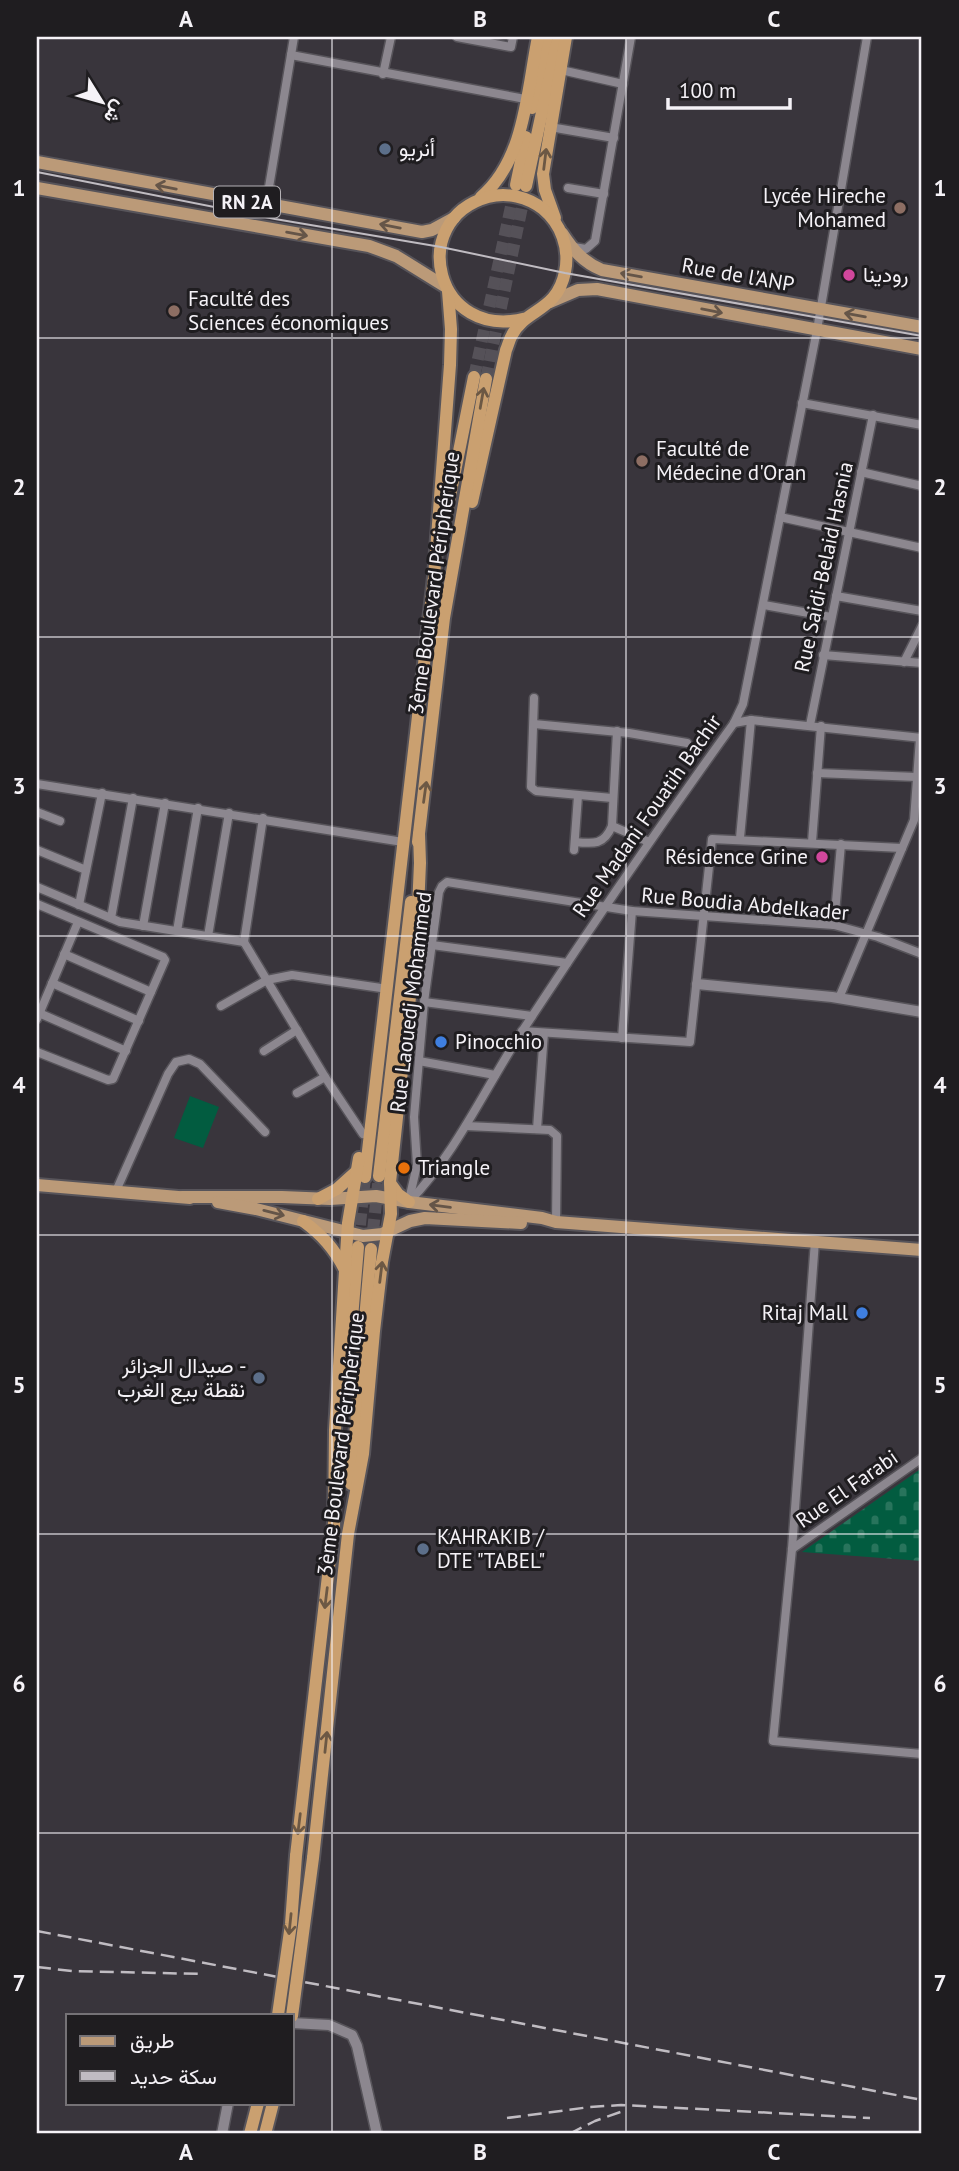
<svg xmlns="http://www.w3.org/2000/svg" width="959" height="2171" viewBox="0 0 959 2171" font-family="'PT Sans',Vazirmatn,sans-serif">
<defs>
<pattern id="cemetery-stones" width="16" height="16" patternUnits="userSpaceOnUse" patternTransform="scale(1.75)"><rect width="16" height="16" fill="#025c40"/><path d="M2 7V4a2 2 0 0 1 4 0v3zM10 15v-3a2 2 0 0 1 4 0v3z" fill="#28745c"/></pattern>
</defs>
<rect width="100%" height="100%" fill="#39353c"/>
<polygon fill="url(#cemetery-stones)" points="922,1468 922,1561 802,1552"/>
<polygon fill="#025c40" points="190,1096 219,1107 203,1148 174,1138"/>
<g fill="none" stroke-linecap="round" stroke-linejoin="round">
<g stroke="#555158" stroke-width="12" stroke-dasharray="12 6" stroke-linecap="butt">
<polyline points="474,377 515,188"/>
<polyline points="486,379 526,188"/>
<polyline points="358,1243 365,1177"/>
<polyline points="371,1249 379,1176"/>
</g>
<defs>
<g id="minor">
<polyline points="457,37 511,47 513,37"/>
<polyline points="291,55 525,99"/>
<polyline points="561,70 623,84"/>
<polyline points="383,74 391,37"/>
<polyline points="550,127 614,138"/>
<polyline points="568,188 604,194"/>
<polyline points="266,205 294,37"/>
<polyline points="574,247 586,249 595,241 631,37"/>
<polyline points="802,403 922,425"/>
<polyline points="861,472 922,486"/>
<polyline points="780,517 922,548"/>
<polyline points="836,596 922,611"/>
<polyline points="764,605 831,617"/>
<polyline points="823,655 922,663"/>
<polyline points="904,662 922,626"/>
<polyline points="534,698 531,787 536,791 612,798"/>
<polyline points="734,723 751,720 922,738"/>
<polyline points="534,724 629,733 687,743"/>
<polyline points="810,725 873,415"/>
<polyline points="817,773 917,777"/>
<polyline points="37,784 403,842"/>
<polyline points="37,812 60,821"/>
<polyline points="612,826 617,731"/>
<polyline points="740,838 751,720"/>
<path d="M 575,842 C 594,844 604,845 612,826 L 649,842"/>
<polyline points="812,842 821,726"/>
<polyline points="37,850 86,870"/>
<polyline points="574,850 578,796"/>
<polyline points="37,887 120,922 244,942 325,1077 363,1134"/>
<polyline points="37,904 163,957 165,960 113,1079 108,1080 37,1052"/>
<polyline points="79,905 102,793"/>
<polyline points="111,918 133,798"/>
<polyline points="834,925 841,844"/>
<polyline points="143,926 165,803"/>
<polyline points="177,931 198,808"/>
<polyline points="208,936 229,813"/>
<polyline points="244,942 263,818"/>
<polyline points="432,945 567,963"/>
<polyline points="64,954 151,992"/>
<polyline points="52,983 139,1021"/>
<polyline points="839,998 914,820 920,738"/>
<polyline points="424,1002 532,1016"/>
<polyline points="221,1006 267,980 292,975 381,988"/>
<polyline points="39,1013 126,1051"/>
<polyline points="37,1019 78,922"/>
<polyline points="522,1031 690,1042 712,839 902,848"/>
<polyline points="622,1038 632,911"/>
<polyline points="264,1051 297,1030"/>
<polyline points="419,1061 495,1075"/>
<polyline points="297,1093 325,1077"/>
<polyline points="466,1126 550,1130 557,1136 556,1222"/>
<polyline points="537,1129 544,1033"/>
<polyline points="417,1161 439,1169"/>
<polyline points="116,1191 168,1074 176,1062 189,1059 200,1064 265,1132"/>
<polyline points="409,1200 417,1165 414,1117 424,1002 439,892 442,886 447,882 632,911 834,925 878,937 922,954"/>
<path d="M 409,1202 C 457,1152 485,1088 523,1030 C 591,926 661,824 734,723 L 743,704 L 817,330 L 867,37"/>
<polyline points="815,1241 792,1549 773,1741 922,1754"/>
<polyline points="792,1549 922,1458"/>
</g>
<g id="tertiary">
<polyline points="697,984 832,997 922,1012"/>
<polyline points="292,2023 329,2025 352,2035 357,2046 377,2134"/>
<polyline points="222,2134 228,2103"/>
</g>
<g id="primary">
<polyline points="37,162 422,232 432,230 454,218"/>
<polyline points="37,188 369,246 396,256 446,287"/>
<path d="M 562,233 C 573,250 583,262 602,270 L 922,327"/>
<polyline points="550,302 578,290 597,289 922,349"/>
<polyline points="37,1185 190,1198"/>
<polyline points="182,1197 282,1197 330,1199 376,1196 409,1202 542,1218 556,1222 922,1250"/>
<polyline points="218,1202 256,1209 363,1236 382,1234 410,1221 425,1218 521,1223"/>
</g>
<g id="trunk">
<polyline points="532,108 547,37"/>
<polyline points="516,185 526,137"/>
<polyline points="526,186 557,43"/>
<path d="M 481,197 C 525,160 527,91 538,37"/>
<polyline points="555,218 545,190 543,174 566,37"/>
<path d="M 472,502 L 506,350 C 508,346 509,340 512,335 C 526,308 557,312 565,272 C 570,248 561,224 543,209 C 528,197 507,192 488,197 C 406,220 435,343 527,318"/>
<polyline points="445,521 474,377"/>
<polyline points="418,842 444,618 486,379"/>
<polyline points="379,1176 411,902"/>
<polyline points="365,1177 434,577 450,365 451,329 448,291"/>
<polyline points="390,1183 398,1194 409,1202"/>
<polyline points="318,1199 337,1189 357,1171"/>
<path d="M 303,1221 C 322,1235 334,1248 345,1270"/>
<polyline points="348,1365 358,1247"/>
<polyline points="351,1484 371,1249"/>
<polyline points="334,1531 335,1430 348,1223 359,1158"/>
<polyline points="296,1856 334,1523"/>
<polyline points="313,1858 348,1534 363,1454 374,1331 382,1262 391,1214 390,1182 417,932 420,863 419,834"/>
<polyline points="250,2134 258,2103"/>
<polyline points="265,2134 273,2103"/>
</g>
</defs>
<use href="#minor" stroke="#57545a" stroke-width="11"/>
<use href="#tertiary" stroke="#57545a" stroke-width="13"/>
<use href="#primary" stroke="#57545a" stroke-width="16"/>
<use href="#trunk" stroke="#57545a" stroke-width="16"/>
<use href="#minor" stroke="#8c878f" stroke-width="8"/>
<use href="#tertiary" stroke="#8c878f" stroke-width="10"/>
<use href="#primary" stroke="#bb9a78" stroke-width="12"/>
<use href="#trunk" stroke="#caa070" stroke-width="12"/>
<polyline stroke="#c0bcc2" stroke-width="2" points="37,172 275,219 441,247 565,273 922,336"/>
<g stroke="#c0bcc2" stroke-width="2.5" stroke-dasharray="14 7" stroke-linecap="butt">
<polyline points="37,1931 922,2100"/>
<polyline points="37,1967 72,1971 204,1974"/>
<polyline points="507,2118 590,2107 621,2105 870,2118"/>
<polyline points="569,2134 595,2121 626,2110"/>
</g>
<defs>
<g id="trunk-bridge">
<polyline points="278,2015 291,1924 296,1856"/>
<polyline points="292,2016 313,1858"/>
</g>
</defs>
<use href="#trunk-bridge" stroke="#57545a" stroke-width="16" stroke-linecap="butt"/>
<use href="#trunk-bridge" stroke="#caa070" stroke-width="12"/>
</g>
<defs><path id="oneway-shaft" d="M-6 0H5M1.5-3L5.5 0L1.5 3" fill="none" stroke-width="1.6" stroke-linecap="round" stroke-linejoin="round" transform="scale(1.75)"/></defs>
<g stroke="#6c5844">
<use href="#oneway-shaft" transform="translate(545 159) rotate(-83)"/>
<use href="#oneway-shaft" transform="translate(482 398) rotate(-80)"/>
<use href="#oneway-shaft" transform="translate(425 792) rotate(-82)"/>
<use href="#oneway-shaft" transform="translate(381 1272) rotate(-83)"/>
<use href="#oneway-shaft" transform="translate(326 1598) rotate(97)"/>
<use href="#oneway-shaft" transform="translate(326 1742) rotate(-84)"/>
<use href="#oneway-shaft" transform="translate(299 1824) rotate(97)"/>
<use href="#oneway-shaft" transform="translate(290 1924) rotate(96)"/>
</g>
<g stroke="#655548">
<use href="#oneway-shaft" transform="translate(166 187) rotate(-169)"/>
<use href="#oneway-shaft" transform="translate(390 226) rotate(-169)"/>
<use href="#oneway-shaft" transform="translate(297 234) rotate(10)"/>
<use href="#oneway-shaft" transform="translate(631 275) rotate(-170)"/>
<use href="#oneway-shaft" transform="translate(712 311) rotate(11)"/>
<use href="#oneway-shaft" transform="translate(855 315) rotate(-170)"/>
<use href="#oneway-shaft" transform="translate(440 1206) rotate(-173)"/>
<use href="#oneway-shaft" transform="translate(274 1213) rotate(14)"/>
</g>
<path fill="none" stroke="#f5f2f7" stroke-width="2" stroke-opacity="0.55" d="M 332,37 L 332,2134M 626,37 L 626,2134M 37,338 L 922,338M 37,637 L 922,637M 37,936 L 922,936M 37,1235 L 922,1235M 37,1534 L 922,1534M 37,1833 L 922,1833"/>
<g fill="#5c6f8a" stroke="#1f1d20" stroke-width="2.5">
<circle cx="385" cy="149" r="7"/>
<circle cx="259" cy="1378" r="7"/>
<circle cx="423" cy="1549" r="7"/>
</g>
<g fill="#8d6e63" stroke="#1f1d20" stroke-width="2.5">
<circle cx="900" cy="208" r="7"/>
<circle cx="174" cy="311" r="7"/>
<circle cx="642" cy="461" r="7"/>
</g>
<g fill="#d1479c" stroke="#1f1d20" stroke-width="2.5">
<circle cx="849" cy="275" r="7"/>
<circle cx="822" cy="857" r="7"/>
</g>
<g fill="#3f7fe0" stroke="#1f1d20" stroke-width="2.5">
<circle cx="441" cy="1042" r="7"/>
<circle cx="862" cy="1313" r="7"/>
</g>
<circle fill="#e8710a" stroke="#1f1d20" stroke-width="2.5" cx="404" cy="1168" r="7"/>
<g text-anchor="middle" stroke-width="6" stroke-linejoin="round" paint-order="stroke">
<rect fill="#1f1d20" stroke="#b5b2b6" stroke-width="2" x="214" y="186.5" width="66" height="31" rx="5"/>
<g font-size="19" font-weight="bold" fill="#f5f2f7">
<text x="247" y="209">RN 2A</text>
</g>
<g font-size="21" fill="#f5f2f7" stroke="#1f1d20" text-anchor="start">
<text x="399" y="156">أنريو</text>
<text x="886" y="203" text-anchor="end">Lycée Hireche<tspan x="886" dy="24">Mohamed</tspan></text>
<text x="863" y="282">رودينا</text>
<text x="188" y="306">Faculté des<tspan x="188" dy="24">Sciences économiques</tspan></text>
<text x="656" y="456">Faculté de<tspan x="656" dy="24">Médecine d'Oran</tspan></text>
<text x="808" y="864" text-anchor="end">Résidence Grine</text>
<text x="455" y="1049">Pinocchio</text>
<text x="418" y="1175">Triangle</text>
<text x="848" y="1320" text-anchor="end">Ritaj Mall</text>
<text x="245" y="1373" text-anchor="end">صيدال الجزائر -<tspan x="245" dy="24">نقطة بيع الغرب</tspan></text>
<text x="437" y="1544">KAHRAKIB /<tspan x="437" dy="24">DTE "TABEL"</tspan></text>
</g>
<g font-size="21" fill="#f5f2f7" stroke="#1f1d20">
<text transform="translate(738 275) rotate(10)" y="7">Rue de l'ANP</text>
<text transform="translate(824 567) rotate(-78)" y="7">Rue Saidi-Belaid Hasnia</text>
<text transform="translate(434 583) rotate(-82)" y="7">3ème Boulevard Périphérique</text>
<text transform="translate(647 816) rotate(-55)" y="7">Rue Madani Fouatih Bachir</text>
<text transform="translate(745 904) rotate(5)" y="7">Rue Boudia Abdelkader</text>
<text transform="translate(411 1002) rotate(-83)" y="7">Rue Laouedj Mohammed</text>
<text transform="translate(341 1444) rotate(-83)" y="7">3ème Boulevard Périphérique</text>
<text transform="translate(847 1489) rotate(-35)" y="7">Rue El Farabi</text>
</g>
</g>
<rect width="959" height="2171" fill="none" stroke="#1f1d20" stroke-width="77"/>
<rect x="66" y="2014" width="228" height="91" fill="#1f1d20" stroke="#757276" stroke-width="2"/>
<rect x="80" y="2036" width="35" height="10" fill="#bb9a78" stroke="#757276" stroke-width="2"/>
<text x="130" y="2048" font-size="21" fill="#f5f2f7">طريق</text>
<rect x="80" y="2071" width="35" height="10" fill="#c0bcc2" stroke="#757276" stroke-width="2"/>
<text x="130" y="2084" font-size="21" fill="#f5f2f7">سكة حديد</text>
<g transform="translate(102 102) rotate(127)" stroke="#1f1d20" stroke-width="5" paint-order="stroke">
<path d="M0-5L12 26L0 18L-12 26Z" fill="#f5f2f7"/>
<text y="-10" font-size="19" font-weight="bold" text-anchor="middle" fill="#f5f2f7">ش</text>
</g>
<path d="M668 98v10h122v-10" fill="none" stroke="#f5f2f7" stroke-width="3.5"/>
<text x="679" y="98" font-size="21" fill="#f5f2f7" stroke="#1f1d20" stroke-width="5" paint-order="stroke">100 m</text>
<rect x="38" y="38" width="882" height="2094" fill="none" stroke="#f5f2f7" stroke-width="2.5"/>
<g font-size="23" text-anchor="middle" font-weight="bold" fill="#f5f2f7">
<text x="186" y="27">A</text>
<text x="480" y="27">B</text>
<text x="774" y="27">C</text>
<text x="19" y="196">1</text>
<text x="940" y="196">1</text>
<text x="19" y="495">2</text>
<text x="940" y="495">2</text>
<text x="19" y="794">3</text>
<text x="940" y="794">3</text>
<text x="19" y="1093">4</text>
<text x="940" y="1093">4</text>
<text x="19" y="1393">5</text>
<text x="940" y="1393">5</text>
<text x="19" y="1692">6</text>
<text x="940" y="1692">6</text>
<text x="19" y="1991">7</text>
<text x="940" y="1991">7</text>
<text x="186" y="2160">A</text>
<text x="480" y="2160">B</text>
<text x="774" y="2160">C</text>
</g>
</svg>
